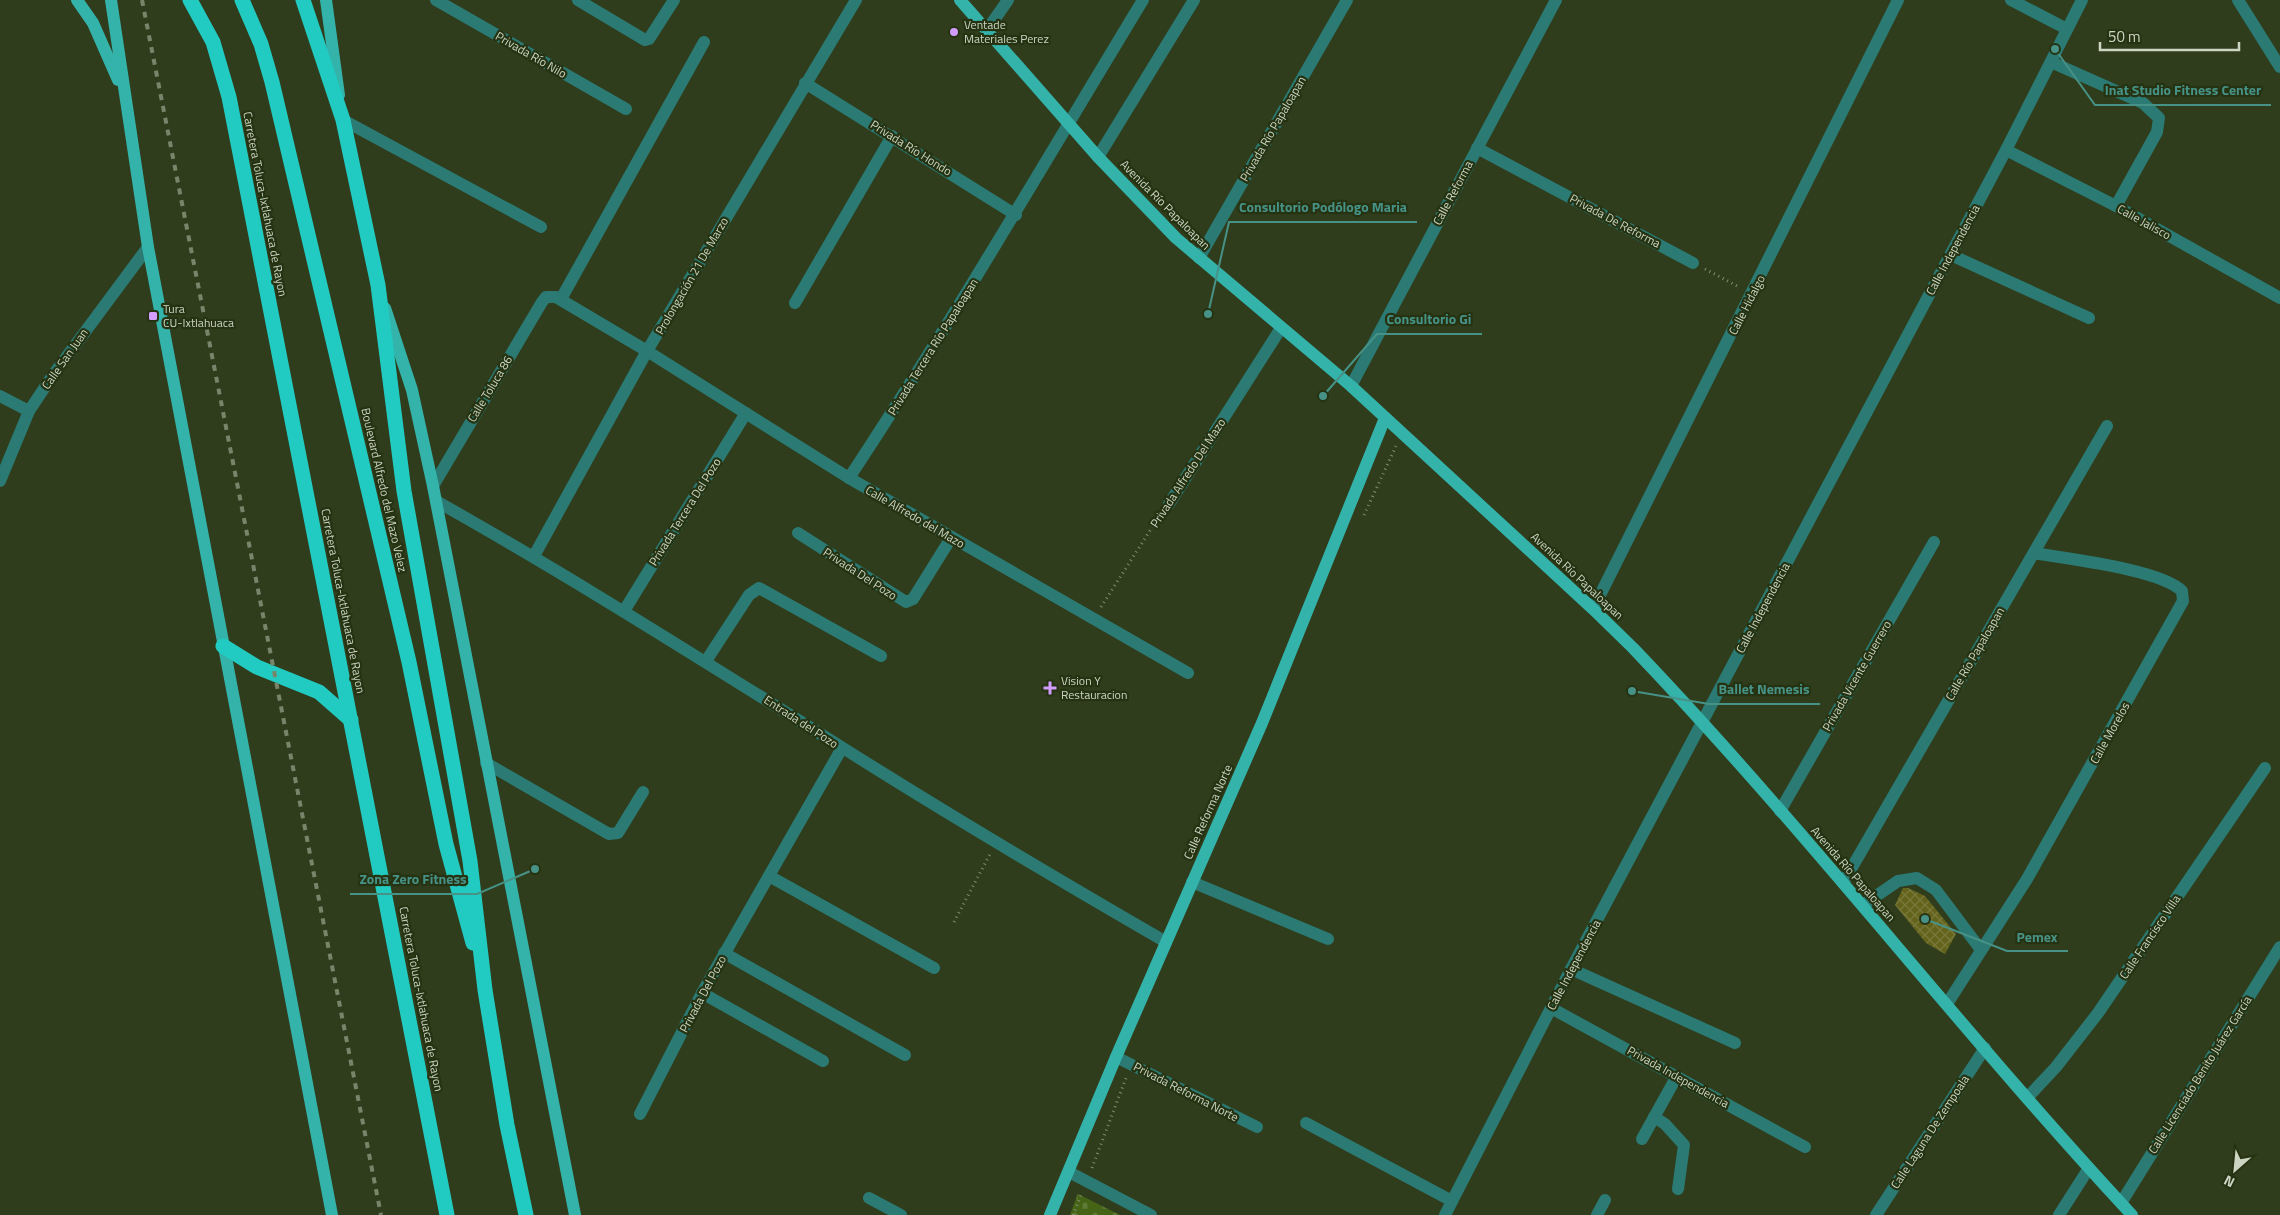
<svg xmlns="http://www.w3.org/2000/svg" width="2280" height="1215" viewBox="0 0 2280 1215" font-family="'Titillium Web',sans-serif">
<defs>
<pattern id="cemetery-stones" width="16" height="16" patternUnits="userSpaceOnUse" patternTransform="scale(1.25)"><rect width="16" height="16" fill="#466416"/><path d="M2 7V4a2 2 0 0 1 4 0v3zM10 15v-3a2 2 0 0 1 4 0v3z" fill="#5f7936"/></pattern>
<pattern id="building-cross-hatch" width="8" height="8" patternUnits="userSpaceOnUse" patternTransform="scale(1.25)"><rect width="8" height="8" fill="#64631c"/><path d="M0 0l8 8M0 8l8-8" fill="none" stroke="#79783b"/></pattern>
</defs>
<rect width="100%" height="100%" fill="#2f3d1c"/>
<polygon fill="url(#cemetery-stones)" points="1078,1193 1078,1194 1120,1215 1070,1215"/>
<polygon fill="url(#building-cross-hatch)" points="1903,888 1908,888 1925,896 1956,934 1945,954 1926,943 1895,905"/>
<g fill="none" stroke-linecap="round" stroke-linejoin="round">
<g stroke="#818d73" stroke-width="3" stroke-dasharray="1 4" stroke-linecap="butt">
<polyline points="1705,269 1739,287"/>
<polyline points="1364,515 1396,446"/>
<polyline points="1101,607 1160,515"/>
<polyline points="954,922 990,854"/>
<polyline points="1092,1168 1126,1078"/>
<polyline points="1073,1215 1081,1195"/>
</g>
<g stroke="#2b7a74" stroke-width="12">
<polyline points="436,0 626,109"/>
<polyline points="578,0 645,40 649,39 674,0"/>
<polyline points="2011,0 2067,29"/>
<polyline points="2238,0 2280,67"/>
<polyline points="987,30 1008,0"/>
<polyline points="2051,62 2143,103 2159,118 2157,132 2116,206"/>
<polyline points="805,83 1016,215"/>
<polyline points="343,120 541,227"/>
<polyline points="1477,148 1693,263"/>
<polyline points="2006,150 2116,206 2280,298"/>
<polyline points="1098,157 1194,0"/>
<polyline points="1951,255 2089,318"/>
<polyline points="1199,258 1347,0"/>
<polyline points="561,299 704,42"/>
<polyline points="795,303 892,136"/>
<polyline points="1351,386 1556,0"/>
<polyline points="0,396 29,411"/>
<path d="M 849,478 C 952,322 1046,160 1143,0"/>
<polyline points="0,481 29,411 53,375 148,247"/>
<polyline points="433,486 542,302 546,297 556,297 647,351 849,478 1188,673"/>
<path d="M 436,501 C 575,579 708,664 843,748 C 949,815 1057,879 1166,942"/>
<polyline points="1169,504 1281,328"/>
<polyline points="798,533 906,602 913,599 951,538"/>
<polyline points="534,556 647,351 856,0"/>
<polyline points="1593,609 1898,0"/>
<polyline points="624,611 746,413"/>
<polyline points="706,661 749,595 759,588 881,656"/>
<polyline points="486,763 609,834 618,833 643,792"/>
<polyline points="1780,811 1934,542"/>
<polyline points="769,876 934,968"/>
<polyline points="1192,882 1328,939"/>
<polyline points="1843,883 2107,426"/>
<polyline points="1863,905 1898,881 1917,878 1936,890 1981,950"/>
<polyline points="724,953 905,1055"/>
<polyline points="1571,969 1735,1043"/>
<polyline points="702,993 823,1061"/>
<path d="M 1947,1004 L 2027,879 L 2183,601 L 2182,591 C 2160,569 2067,559 2034,553"/>
<polyline points="1551,1008 1805,1147"/>
<polyline points="1116,1057 1257,1127"/>
<polyline points="2027,1098 2056,1067 2098,1013 2265,768"/>
<polyline points="640,1114 702,993 842,748"/>
<polyline points="1654,1117 1665,1124 1684,1145 1678,1189"/>
<polyline points="1306,1123 1452,1201"/>
<polyline points="1642,1139 1677,1076"/>
<polyline points="1069,1172 1151,1215"/>
<polyline points="869,1198 901,1215"/>
<polyline points="2121,1203 2280,947"/>
<polyline points="1445,1215 1571,969 2006,150 2082,0"/>
<polyline points="1597,1215 1605,1200"/>
<polyline points="1876,1215 1985,1048"/>
<polyline points="2059,1215 2089,1168"/>
</g>
<g stroke="#34b3ab" stroke-width="12">
<polyline points="77,0 93,23 118,80"/>
<polyline points="111,0 148,247 332,1215"/>
<polyline points="326,0 339,95"/>
<path d="M 960,0 L 1098,157 L 1176,238 L 1351,386 L 1593,609 L 1633,648 C 1807,830 1960,1030 2132,1215"/>
<polyline points="385,308 412,390 433,486 575,1215"/>
<polyline points="1050,1215 1116,1057 1262,723 1385,418"/>
</g>
<g stroke="#22cbc1" stroke-width="15">
<polyline points="190,0 213,42 229,97 447,1215"/>
<polyline points="242,0 261,44 272,82 409,662 446,844 473,943"/>
<polyline points="303,0 343,120 378,285 404,491 470,861 485,990 507,1125 526,1215"/>
<polyline points="223,646 257,667 319,692 351,720"/>
</g>
<polyline stroke="#79856b" stroke-width="4" stroke-dasharray="6 6" stroke-linecap="butt" points="142,0 381,1215"/>
</g>
<g fill="#d29dfd" stroke="#253312" stroke-width="2">
<circle cx="954" cy="32" r="5"/>
<rect x="148" y="311" width="10" height="10" rx="2.5"/>
<path d="M1047.5 680.5h5v5h5v5h-5v5h-5v-5h-5v-5h5z"/>
</g>
<g text-anchor="middle" stroke-width="4.5" stroke-linejoin="round" paint-order="stroke">
<g font-size="12" fill="#cbd5c2" stroke="#253312" text-anchor="start">
<text x="964" y="29">Ventade<tspan x="964" dy="14">Materiales Perez</tspan></text>
<text x="163" y="313">Tura<tspan x="163" dy="14">CU-Ixtlahuaca</tspan></text>
<text x="1061" y="685">Vision Y<tspan x="1061" dy="14">Restauracion</tspan></text>
</g>
<g font-size="12" fill="#cbd5c2" stroke="#253312">
<text transform="translate(531 55) rotate(30)" y="4">Privada Río Nilo</text>
<text transform="translate(1273 129) rotate(-60)" y="4">Privada Río Papaloapan</text>
<text transform="translate(911 148) rotate(32)" y="4">Privada Río Hondo</text>
<text transform="translate(1453 193) rotate(-62)" y="4">Calle Reforma</text>
<text transform="translate(265 204) rotate(79)" y="4">Carretera Toluca-Ixtlahuaca de Rayon</text>
<text transform="translate(1165 205) rotate(45)" y="4">Avenida Río Papaloapan</text>
<text transform="translate(1615 221) rotate(28)" y="4">Privada De Reforma</text>
<text transform="translate(2144 222) rotate(29)" y="4">Calle Jalisco</text>
<text transform="translate(1953 250) rotate(-62)" y="4">Calle Independencia</text>
<text transform="translate(692 276) rotate(-60)" y="4">Prolongación 21 De Marzo</text>
<text transform="translate(1747 305) rotate(-63)" y="4">Calle Hidalgo</text>
<text transform="translate(933 347) rotate(-58)" y="4">Privada Tercera Río Papaloapan</text>
<text transform="translate(65 359) rotate(-55)" y="4">Calle San Juan</text>
<text transform="translate(490 389) rotate(-59)" y="4">Calle Toluca 86</text>
<text transform="translate(1188 473) rotate(-57)" y="4">Privada Alfredo Del Mazo</text>
<text transform="translate(384 490) rotate(77)" y="4">Boulevard Alfredo del Mazo Velez</text>
<text transform="translate(685 512) rotate(-58)" y="4">Privada Tercera Del Pozo</text>
<text transform="translate(915 517) rotate(30)" y="4">Calle Alfredo del Mazo</text>
<text transform="translate(860 574) rotate(33)" y="4">Privada Del Pozo</text>
<text transform="translate(1577 576) rotate(43)" y="4">Avenida Río Papaloapan</text>
<text transform="translate(343 601) rotate(79)" y="4">Carretera Toluca-Ixtlahuaca de Rayon</text>
<text transform="translate(1763 608) rotate(-62)" y="4">Calle Independencia</text>
<text transform="translate(1975 654) rotate(-60)" y="4">Calle Río Papaloapan</text>
<text transform="translate(1857 676) rotate(-60)" y="4">Privada Vicente Guerrero</text>
<text transform="translate(801 722) rotate(33)" y="4">Entrada del Pozo</text>
<text transform="translate(2110 733) rotate(-61)" y="4">Calle Morelos</text>
<text transform="translate(1208 812) rotate(-66)" y="4">Calle Reforma Norte</text>
<text transform="translate(1853 874) rotate(49)" y="4">Avenida Río Papaloapan</text>
<text transform="translate(2150 937) rotate(-56)" y="4">Calle Francisco Villa</text>
<text transform="translate(1574 965) rotate(-62)" y="4">Calle Independencia</text>
<text transform="translate(703 994) rotate(-62)" y="4">Privada Del Pozo</text>
<text transform="translate(421 999) rotate(79)" y="4">Carretera Toluca-Ixtlahuaca de Rayon</text>
<text transform="translate(2200 1075) rotate(-58)" y="4">Calle Licenciado Benito Juárez García</text>
<text transform="translate(1678 1077) rotate(29)" y="4">Privada Independencia</text>
<text transform="translate(1186 1092) rotate(27)" y="4">Privada Reforma Norte</text>
<text transform="translate(1930 1132) rotate(-57)" y="4">Calle Laguna De Zempoala</text>
</g>
</g>
<path fill="none" stroke="#479287" stroke-width="2" d="M2055 49L2095 105H2271M1208 314L1229 222H1417M1323 396L1377 334H1482M1632 691L1709 704H1820M535 869L477 894H350M1925 919L2007 951H2068"/>
<g fill="#479287" stroke="#253312" stroke-width="2">
<circle cx="2055" cy="49" r="5"/>
<circle cx="1208" cy="314" r="5"/>
<circle cx="1323" cy="396" r="5"/>
<circle cx="1632" cy="691" r="5"/>
<circle cx="535" cy="869" r="5"/>
<circle cx="1925" cy="919" r="5"/>
</g>
<g font-size="14" text-anchor="middle" font-weight="bold" fill="#479287" stroke="#253312" stroke-width="4.5" stroke-linejoin="round" paint-order="stroke">
<text x="2183" y="95">Inat Studio Fitness Center</text>
<text x="1323" y="212">Consultorio Podólogo Maria</text>
<text x="1429" y="324">Consultorio Gi</text>
<text x="1764" y="694">Ballet Nemesis</text>
<text x="413" y="884">Zona Zero Fitness</text>
<text x="2037" y="942">Pemex</text>
</g>
<g transform="translate(2235 1170) rotate(207)" stroke="#253312" stroke-width="4" paint-order="stroke">
<path d="M0-4L9 19L0 12L-9 19Z" fill="#cbd5c2"/>
<text y="-8" font-size="14" font-weight="bold" text-anchor="middle" fill="#cbd5c2">N</text>
</g>
<path d="M2100 42v8h139v-8" fill="none" stroke="#cbd5c2" stroke-width="2.5"/>
<text x="2108" y="42" font-size="15" fill="#cbd5c2" stroke="#253312" stroke-width="4" paint-order="stroke">50 m</text>
</svg>
